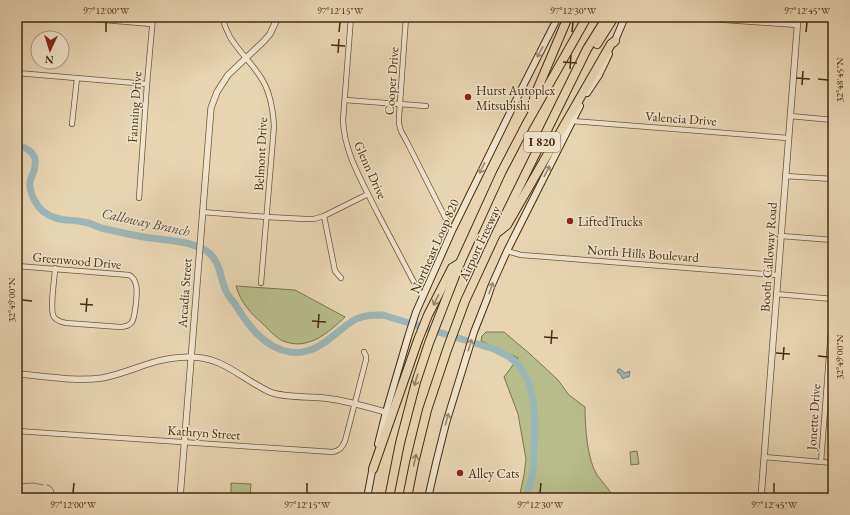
<svg xmlns="http://www.w3.org/2000/svg" width="850" height="515" viewBox="0 0 850 515" font-family="'EB Garamond',serif">
<rect width="100%" height="100%" fill="#e7d5b1"/>
<filter id="stains"><feTurbulence type="fractalNoise" baseFrequency=".005" numOctaves="4"/><feColorMatrix values="0 0 0 0 .2 0 0 0 0 .09 0 0 0 0 .02 0 0 0 .5 -.17"/></filter>
<radialGradient id="worn" r=".72"><stop offset=".6" stop-color="#630" stop-opacity="0"/><stop offset="1" stop-color="#630" stop-opacity=".3"/></radialGradient>
<g fill="#b7bd8a" stroke="#7e744c">
<path d="M 236,286 L 295,290 L 345,317 C 328,333 308,351 283,341 C 275,337 268,329 262,323 C 250,313 240,301 236,286 Z"/>
<path d="M 486,332 L 504,332 L 530,354 L 558,380 L 569,395 L 585,407 C 585,426 587,459 597,475 C 603,483 610,490 614,498 L 519,498 L 524,475 L 526,459 L 518,414 L 504,377 L 518,358 L 481,341 L 482,336 Z"/>
<polygon points="637,451 639,464 631,465 630,452"/>
<polygon points="231,483 251,484 250,498 231,498"/>
</g>
<polygon fill="#9cb6b8" stroke="#7a7f74" points="618,369 620,369 625,373 630,371 629,377 626,377 623,379 620,374 617,372"/>
<g fill="none" stroke-linecap="round" stroke-linejoin="round">
<g stroke="#7a7f74" stroke-width="1">
<polyline points="17,484 33,483 43,485"/>
<path d="M 47,485 C 54,486 54,493 55,498"/>
</g>
<path stroke="#9cb6b8" stroke-width="7" d="M 17,145 C 27,148 37,153 35,165 C 35,171 31,176 30,182 C 29,192 36,206 44,212 C 57,222 69,219 84,222 C 90,223 96,226 101,228 C 110,230 119,232 128,234 C 141,237 154,239 167,240 C 180,242 193,243 205,250 C 221,260 219,276 226,291 C 228,296 232,300 235,304 C 247,324 264,348 290,352 C 320,356 334,331 356,319 C 365,315 373,315 383,315 L 494,349 C 503,353 513,358 519,366 C 537,388 535,420 534,446 C 534,455 534,463 533,471 C 532,480 529,489 526,498"/>
<defs>
<g id="minor">
<polyline points="68,17 152,24"/>
<path d="M 222,17 C 224,24 227,31 230,37 C 239,52 254,65 263,81 C 271,95 273,110 274,126 L 261,283"/>
<path d="M 351,17 L 343,120 C 344,153 363,183 377,212 C 390,237 403,261 416,286 L 423,297"/>
<polyline points="406,17 399,117 399,124 401,131 407,142 452,231"/>
<polyline points="682,17 797,25"/>
<polyline points="17,73 147,84"/>
<polyline points="345,100 426,106"/>
<polyline points="790,116 833,120"/>
<polyline points="572,121 788,138"/>
<polyline points="72,124 77,78"/>
<polyline points="785,176 833,179"/>
<polyline points="139,198 147,84 153,17"/>
<polyline points="202,212 267,217 305,219 314,219 324,216 368,194"/>
<polyline points="324,216 335,271 341,278"/>
<polyline points="781,236 833,240"/>
<polyline points="507,251 521,255 535,256 778,275"/>
<path d="M 17,266 L 129,275 C 133,277 135,280 136,285 C 138,291 135,317 132,322 C 129,326 125,327 120,327 L 66,323 C 61,322 57,321 54,317 C 49,310 55,278 55,268"/>
<polyline points="776,294 833,299"/>
<path d="M 17,431 L 333,452 C 340,450 342,448 345,441 L 366,360 L 366,356 L 364,352"/>
<polyline points="764,457 833,463"/>
<polyline points="821,462 833,303"/>
</g>
<g id="tertiary">
<path d="M 17,374 C 45,376 74,382 102,378 C 119,375 135,368 151,363 C 164,359 177,357 190,357 C 224,357 241,379 270,392 C 284,398 308,396 324,398 C 345,400 366,407 386,412"/>
<polyline points="180,498 211,108 217,92 228,75 264,41 270,34 278,17"/>
<polyline points="761,498 798,17"/>
</g>
<g id="secondary">
<polyline points="614,43 625,17"/>
<polyline points="587,93 599,75 609,54"/>
<polyline points="378,444 386,412 408,337 416,312 452,231 524,84 558,17"/>
<polyline points="367,498 373,466"/>
<polyline points="428,498 436,463 446,423 474,332 487,299 491,287 507,251 580,106"/>
</g>
<g id="motorway">
<polyline points="597,44 614,17"/>
<polyline points="531,109 535,95 568,17"/>
<polyline points="498,232 507,225 611,44 615,41"/>
<polyline points="373,469 418,340 428,315 452,268 460,263"/>
<polyline points="389,498 400,443 416,382 429,343 460,263 501,173 527,123 587,17"/>
<polyline points="407,498 414,463 427,410 447,350 465,301 496,234 587,49 607,17"/>
</g>
</defs>
<use href="#minor" stroke="#6e5638" stroke-width="6"/>
<use href="#tertiary" stroke="#6e5638" stroke-width="7"/>
<use href="#secondary" stroke="#462c0f" stroke-width="8"/>
<use href="#motorway" stroke="#462c0f" stroke-width="10"/>
<use href="#minor" stroke="#efe4cc" stroke-width="4.5"/>
<use href="#tertiary" stroke="#efe4cc" stroke-width="5.5"/>
<use href="#secondary" stroke="#efe4cc" stroke-width="6"/>
<use href="#motorway" stroke="#e7d5b1" stroke-width="8"/>
</g>
<defs><path id="oneway-shaft" d="M-6 0H5M1.5-3L5.5 0L1.5 3" fill="none" stroke-width="1.6" stroke-linecap="round" stroke-linejoin="round"/></defs>
<g stroke="#9a886e">
<use href="#oneway-shaft" transform="translate(540 52) rotate(118)"/>
<use href="#oneway-shaft" transform="translate(482 168) rotate(116)"/>
<use href="#oneway-shaft" transform="translate(547 171) rotate(-63)"/>
<use href="#oneway-shaft" transform="translate(491 288) rotate(-71)"/>
<use href="#oneway-shaft" transform="translate(470 345) rotate(-72)"/>
<use href="#oneway-shaft" transform="translate(447 419) rotate(-74)"/>
</g>
<g stroke="#968060">
<use href="#oneway-shaft" transform="translate(436 300) rotate(116)"/>
<use href="#oneway-shaft" transform="translate(416 380) rotate(106)"/>
<use href="#oneway-shaft" transform="translate(415 460) rotate(-77)"/>
</g>
<path fill="none" stroke="#462c0f" stroke-width="1.5" d="M 106,32 L 106,22M 339,32 L 340,22M 572,32 L 573,22M 806,32 L 807,22M 331,45 L 345,46M 338,53 L 339,39M 563,62 L 577,63M 570,69 L 571,55M 796,78 L 810,79M 818,79 L 828,80M 802,85 L 803,71M 22,300 L 32,301M 80,304 L 93,305M 86,312 L 87,298M 312,321 L 326,322M 318,328 L 319,314M 544,337 L 558,338M 551,344 L 552,330M 776,353 L 790,354M 818,356 L 828,357M 783,360 L 784,347M 73,493 L 74,483M 307,493 L 307,483M 540,493 L 541,483M 774,493 L 774,483"/>
<g fill="#8f2418" stroke="#efe4cc" stroke-width="1.5">
<circle cx="468" cy="97" r="4"/>
<circle cx="570" cy="221" r="4"/>
<circle cx="460" cy="473" r="4"/>
</g>
<g text-anchor="middle" stroke-width="3" stroke-linejoin="round" paint-order="stroke">
<rect fill="#efe4cc" stroke="#796348" stroke-width="1" x="524" y="132" width="36" height="20" rx="3"/>
<g font-size="12" font-weight="bold" fill="#462c0f">
<text x="542" y="146">I 820</text>
</g>
<g font-size="13" fill="#462c0f" stroke="#efe4cc">
<text transform="translate(391 81) rotate(-86)" y="5">Cooper Drive</text>
<text transform="translate(134 107) rotate(-86)" y="5">Fanning Drive</text>
<text transform="translate(681 118) rotate(4)" y="5">Valencia Drive</text>
<text transform="translate(260 154) rotate(-87)" y="5">Belmont Drive</text>
<text transform="translate(371 170) rotate(66)" y="5">Glenn Drive</text>
<text transform="translate(479 243) rotate(-65)" y="5">Airport Freeway</text>
<text transform="translate(434 246) rotate(-66)" y="5">Northeast Loop 820</text>
<text transform="translate(643 253) rotate(4)" y="5">North Hills Boulevard</text>
<text transform="translate(768 257) rotate(-86)" y="5">Booth Calloway Road</text>
<text transform="translate(77 260) rotate(5)" y="5">Greenwood Drive</text>
<text transform="translate(184 293) rotate(-86)" y="5">Arcadia Street</text>
<text transform="translate(813 417) rotate(-86)" y="5">Jonette Drive</text>
<text transform="translate(204 432) rotate(4)" y="5">Kathryn Street</text>
</g>
<g font-size="13" fill="#462c0f" stroke="#efe4cc" text-anchor="start">
<text x="476" y="95">Hurst Autoplex<tspan x="476" dy="15">Mitsubishi</tspan></text>
<text x="578" y="226">LiftedTrucks</text>
<text x="468" y="478">Alley Cats</text>
</g>
<g font-size="14" font-style="italic" fill="#574831" stroke="#efe4cc">
<text transform="translate(146 222) rotate(12)" y="5">Calloway Branch</text>
</g>
</g>
<rect width="850" height="515" fill="none" stroke="#e7d5b1" stroke-width="44"/>
<g transform="translate(50 50) rotate(184)"><circle r="19" fill="#efe4cc" stroke="#ab9a80"/>
<path d="M0-3L7 15L0 10L-7 15Z" fill="#8f2418"/>
<text y="-6" font-size="11" font-weight="bold" text-anchor="middle" fill="#462c0f">N</text>
</g>
<rect x="22" y="22" width="806" height="471" fill="none" stroke="#462c0f" stroke-width="1.5"/>
<g font-size="10" text-anchor="middle" fill="#462c0f">
<text x="106" y="14">97°12'00"W</text>
<text x="340" y="14">97°12'15"W</text>
<text x="573" y="14">97°12'30"W</text>
<text x="807" y="14">97°12'45"W</text>
<text transform="translate(839 80) rotate(-90)" y="4">32°48'45"N</text>
<text transform="translate(11 300) rotate(-90)" y="4">32°49'00"N</text>
<text transform="translate(839 357) rotate(-90)" y="4">32°49'00"N</text>
<text x="73" y="508">97°12'00"W</text>
<text x="307" y="508">97°12'15"W</text>
<text x="540" y="508">97°12'30"W</text>
<text x="774" y="508">97°12'45"W</text>
</g>
<rect width="100%" height="100%" filter="url(#stains)"/>
<rect width="100%" height="100%" fill="url(#worn)"/>
</svg>
